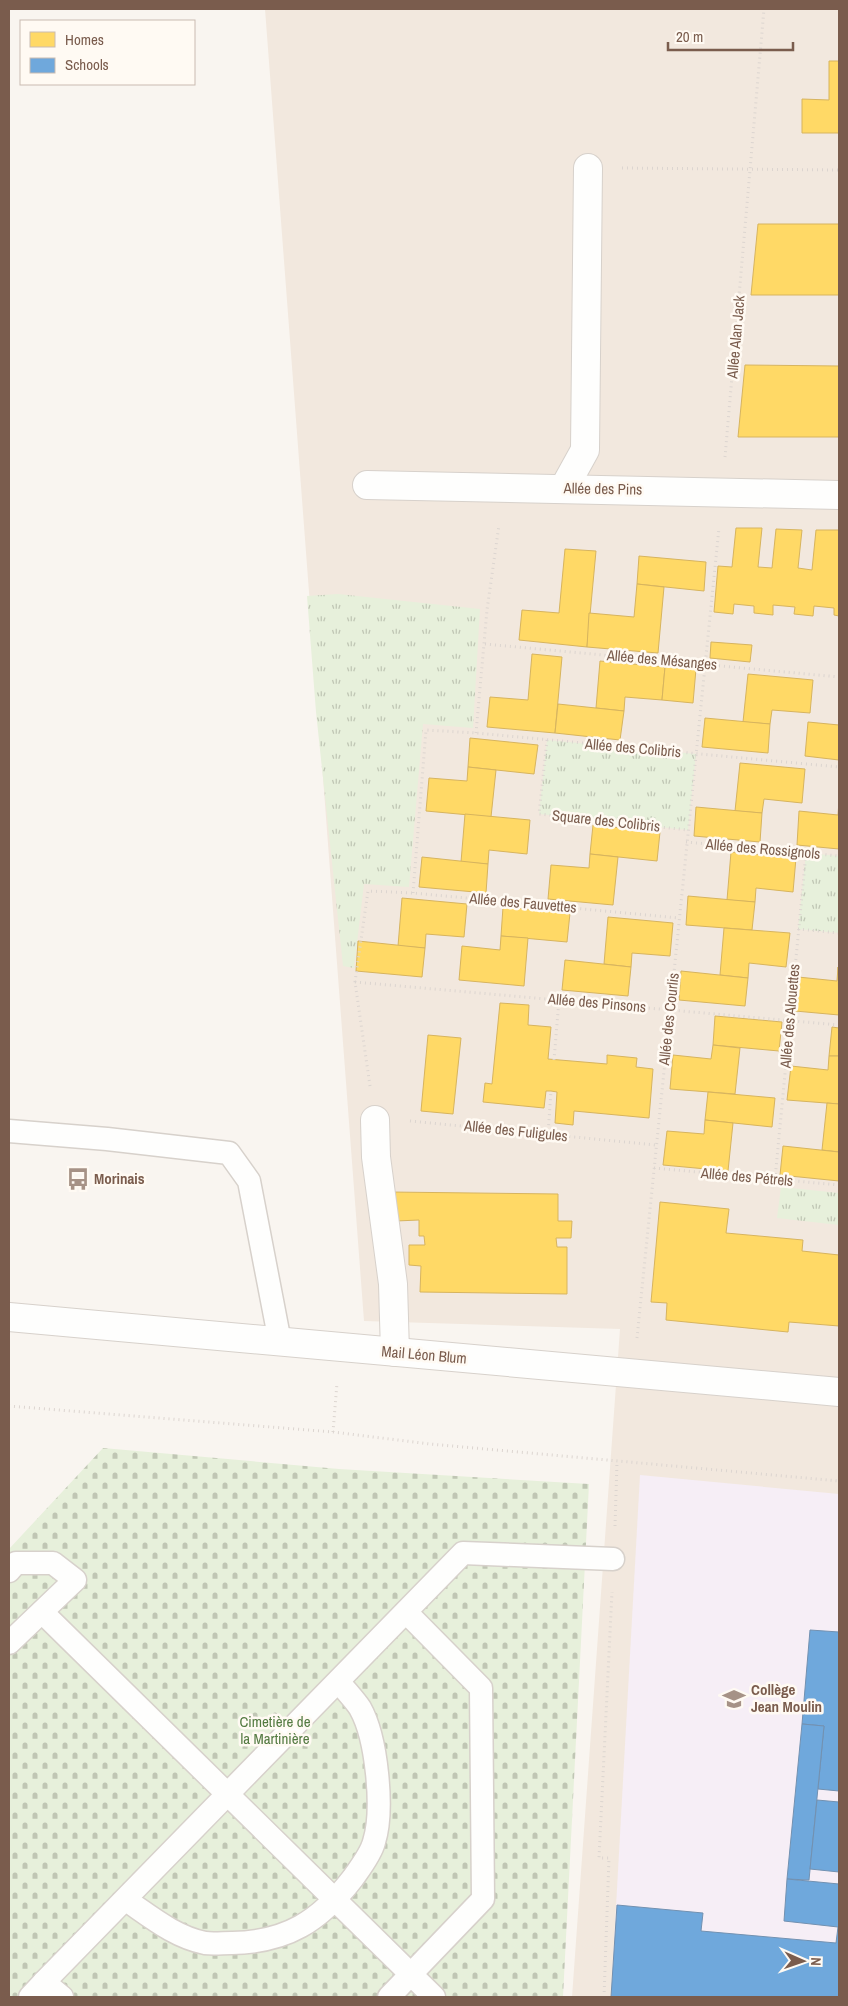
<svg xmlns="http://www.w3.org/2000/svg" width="848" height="2006" viewBox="0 0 848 2006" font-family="'Archivo Narrow',sans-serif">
<defs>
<pattern id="grass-tufts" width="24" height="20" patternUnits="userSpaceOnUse" patternTransform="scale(1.25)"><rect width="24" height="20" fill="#e7f0db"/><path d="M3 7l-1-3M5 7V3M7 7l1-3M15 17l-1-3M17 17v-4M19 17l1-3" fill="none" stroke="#c0c6b4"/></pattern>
<pattern id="cemetery-stones" width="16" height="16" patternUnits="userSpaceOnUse" patternTransform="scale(1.25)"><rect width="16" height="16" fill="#e7f0db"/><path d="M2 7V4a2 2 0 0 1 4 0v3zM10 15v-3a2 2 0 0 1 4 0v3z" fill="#c0c6b4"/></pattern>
</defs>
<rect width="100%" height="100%" fill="#f9f5f0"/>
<polygon fill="#f2e8de" points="265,9 839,9 839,1997 572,1997 620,1329 364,1321"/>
<polygon fill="#f6eef6" points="640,1475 839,1494 839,1997 611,1997"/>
<g fill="url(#grass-tufts)">
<polygon points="338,594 480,609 473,728 423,724 409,887 364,884 354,968 343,966 316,712 307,596"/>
<polygon points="547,740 696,754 688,830 539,814"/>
<polygon points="806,853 839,856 839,933 798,929"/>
<polygon points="781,1187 839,1193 839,1225 777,1218"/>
</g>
<polygon fill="url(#cemetery-stones)" points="103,1448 339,1469 589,1484 563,1997 9,1997 9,1549"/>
<g fill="#ffd966" stroke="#d7b45e">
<polygon points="829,61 839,61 839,133 802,133 802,99 829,100"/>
<polygon points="758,224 839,224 839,295 751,295"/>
<polygon points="745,365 839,366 839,437 738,437"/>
<polygon points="736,528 762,528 758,567 772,568 776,529 802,530 798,568 812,570 816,530 839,530 839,616 834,615 834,608 814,606 813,616 794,614 795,607 773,605 773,615 754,613 754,606 734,604 733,614 714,612 718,566 732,567"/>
<polygon points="565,549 596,551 587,647 519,640 522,610 559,613"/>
<polygon points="639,556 706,562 704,591 637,584"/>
<polygon points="637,584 664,587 658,653 587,647 589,613 634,617"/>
<polygon points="711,642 752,645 750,662 710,658"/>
<polygon points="532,654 562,657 555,733 487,727 490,697 528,700"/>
<polygon points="600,661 665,667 662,700 625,697 624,711 596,708"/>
<polygon points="665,667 696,669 693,703 662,700"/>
<polygon points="748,674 813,680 810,713 772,710 770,724 743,722"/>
<polygon points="558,704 624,711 620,740 555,733"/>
<polygon points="705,718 770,724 768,753 702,747"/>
<polygon points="808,722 839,725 839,760 805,756"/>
<polygon points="470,738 538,745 534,774 468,767"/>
<polygon points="740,763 805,769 802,803 764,799 762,813 735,811"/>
<polygon points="468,767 496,770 491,817 426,811 429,778 467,781"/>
<polygon points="839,801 839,849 797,845 799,811 838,815"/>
<polygon points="696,807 762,813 760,842 694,836"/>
<polygon points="465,814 530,820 527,854 489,850 488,864 461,862"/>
<polygon points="593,825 660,832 657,861 590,854"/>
<polygon points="731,852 796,858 793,892 756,888 755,902 727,900"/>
<polygon points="590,854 618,857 613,905 548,899 551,865 589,868"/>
<polygon points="422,857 488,864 486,893 419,887"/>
<polygon points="688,896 755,902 752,930 686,925"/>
<polygon points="402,898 467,904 464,937 426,934 425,948 398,946"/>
<polygon points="503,907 570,913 567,942 501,936"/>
<polygon points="608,917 673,923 670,956 632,953 631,967 604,964"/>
<polygon points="724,928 790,933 786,967 749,963 748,978 720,975"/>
<polygon points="501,936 528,938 524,986 459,980 462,946 500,950"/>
<polygon points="358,941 425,948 422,977 356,971"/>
<polygon points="565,960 631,967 628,996 562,990"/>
<polygon points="838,967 839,1015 795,1011 798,977 837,981"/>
<polygon points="681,971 748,978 745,1006 679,1000"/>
<polygon points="500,1003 529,1005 528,1025 551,1027 548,1059 607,1064 607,1055 637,1058 636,1067 653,1069 649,1118 574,1111 573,1125 555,1123 557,1092 551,1091 546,1091 544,1108 483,1102 485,1083 492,1084"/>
<polygon points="715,1016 782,1022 779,1051 713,1045"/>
<polygon points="832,1027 839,1028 839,1056 829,1056"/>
<polygon points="428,1035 461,1038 453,1114 421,1111"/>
<polygon points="713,1045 740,1048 735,1094 670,1089 673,1055 711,1059"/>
<polygon points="829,1056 839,1056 839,1104 787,1100 791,1066 828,1070"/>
<polygon points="708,1092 775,1098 772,1127 705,1120"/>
<polygon points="827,1103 839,1104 839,1152 822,1150"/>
<polygon points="705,1120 733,1123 728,1171 663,1165 667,1131 704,1134"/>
<polygon points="783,1146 839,1152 839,1181 780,1175"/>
<polygon points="390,1192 558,1194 558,1221 572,1221 571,1238 556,1238 557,1247 567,1247 567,1294 420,1292 421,1266 409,1265 409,1245 425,1245 424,1236 419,1236 419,1220 396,1221"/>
<polygon points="660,1202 729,1209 726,1233 803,1240 802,1251 839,1255 839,1326 789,1322 788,1332 666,1320 667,1303 651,1302"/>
</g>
<g fill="#6fa8dc" stroke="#7291b1">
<polygon points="810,1630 839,1632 839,1791 818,1789 824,1726 802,1724"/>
<polygon points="802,1724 824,1726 809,1880 787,1879"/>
<polygon points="817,1800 839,1802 839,1872 810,1869"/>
<polygon points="787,1879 839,1884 839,1997 611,1997 617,1905 703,1913 701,1931 836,1943 838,1927 784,1921"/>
</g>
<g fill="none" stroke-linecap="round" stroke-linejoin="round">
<defs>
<g id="lane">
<polyline points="9,1131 107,1139 229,1153 249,1181 280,1342"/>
<polyline points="9,1571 16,1563 53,1563 75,1580 9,1643"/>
<polyline points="42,1612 434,1997"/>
<path d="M 126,1900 C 151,1917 175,1937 205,1943 C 213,1944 223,1943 232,1943 C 287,1942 320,1921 353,1878 C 360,1868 371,1854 374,1842 C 384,1810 377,1738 360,1708 C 354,1699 345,1690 339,1682"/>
<polyline points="30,1997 44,1982"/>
<polyline points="62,1997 44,1982 463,1553 613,1559"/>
<polyline points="389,1997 483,1899 481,1688 406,1612"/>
</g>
<g id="street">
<polyline points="367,485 839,495"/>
<polyline points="564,488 585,450 588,168"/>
<polyline points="375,1120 376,1157 393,1284 395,1352"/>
<polyline points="9,1317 839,1392"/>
</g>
</defs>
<use href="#lane" stroke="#d7d1cb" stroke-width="25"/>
<use href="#street" stroke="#d7d1cb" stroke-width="30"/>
<g stroke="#dcd5d0" stroke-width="3" stroke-dasharray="1 4" stroke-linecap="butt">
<polyline points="622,168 839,170"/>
<polyline points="725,457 764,9"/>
<polyline points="485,644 839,677"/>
<polyline points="476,733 487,610 499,525"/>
<polyline points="547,740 539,814 688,830"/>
<polyline points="686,842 839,856"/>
<polyline points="413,893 426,730 476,733 839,767"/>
<polyline points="798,929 839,933"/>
<polyline points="355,982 839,1025"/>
<polyline points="554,1060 559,1000"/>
<polyline points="370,1086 355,982 368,891 413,893 679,918"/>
<polyline points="410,1121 656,1145"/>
<polyline points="548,1135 551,1091"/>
<polyline points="654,1168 839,1185"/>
<polyline points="775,1179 806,853"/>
<polyline points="637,1338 719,528"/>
<polyline points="9,1406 333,1432 430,1444 839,1481"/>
<polyline points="333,1432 337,1383"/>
<polyline points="615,1526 617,1462"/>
<polyline points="604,1997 609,1858 599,1858 612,1592"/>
</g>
<use href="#lane" stroke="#fefefd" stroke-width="22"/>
<use href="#street" stroke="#fefefd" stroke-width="28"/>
</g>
<defs>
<symbol id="bus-bare" viewBox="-9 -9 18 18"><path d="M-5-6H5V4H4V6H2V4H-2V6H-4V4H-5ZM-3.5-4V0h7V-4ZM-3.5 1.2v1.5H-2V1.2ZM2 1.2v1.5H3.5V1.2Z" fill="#a69286" stroke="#fffaf3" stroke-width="2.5" paint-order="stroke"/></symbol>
<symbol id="school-bare" viewBox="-9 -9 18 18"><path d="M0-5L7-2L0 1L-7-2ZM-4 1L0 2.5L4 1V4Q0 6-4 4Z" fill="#a69286" stroke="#fffaf3" stroke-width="2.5" paint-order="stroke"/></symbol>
</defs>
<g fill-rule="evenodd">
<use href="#bus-bare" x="62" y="1163" width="32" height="32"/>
<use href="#school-bare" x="718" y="1683" width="32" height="32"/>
</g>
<g text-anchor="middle" stroke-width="5" stroke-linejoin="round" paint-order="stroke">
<g font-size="15" fill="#7a5c4d" stroke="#fffaf3">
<text transform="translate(736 337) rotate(-85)" y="5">Allée Alan Jack</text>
<text transform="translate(603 489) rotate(1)" y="5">Allée des Pins</text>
<text transform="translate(662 660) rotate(5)" y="5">Allée des Mésanges</text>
<text transform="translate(633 748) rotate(5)" y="5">Allée des Colibris</text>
<text transform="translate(606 821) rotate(6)" y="5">Square des Colibris</text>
<text transform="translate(763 849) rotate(5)" y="5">Allée des Rossignols</text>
<text transform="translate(523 903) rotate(5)" y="5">Allée des Fauvettes</text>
<text transform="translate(597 1003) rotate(5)" y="5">Allée des Pinsons</text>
<text transform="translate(790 1016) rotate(-85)" y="5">Allée des Alouettes</text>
<text transform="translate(669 1019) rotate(-84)" y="5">Allée des Courlis</text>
<text transform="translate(516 1131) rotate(6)" y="5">Allée des Fuligules</text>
<text transform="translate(747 1177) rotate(5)" y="5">Allée des Pétrels</text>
<text transform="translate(424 1355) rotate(5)" y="5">Mail Léon Blum</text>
</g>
<g font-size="15" font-weight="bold" fill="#7a5c4d" stroke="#fffaf3" text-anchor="start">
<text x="94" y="1184">Morinais</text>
<text x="751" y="1695">Collège<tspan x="751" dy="17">Jean Moulin</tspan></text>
</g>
<g font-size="15" fill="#537a41" stroke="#fffaf3">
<text x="275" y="1727">Cimetière de<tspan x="275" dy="17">la Martinière</tspan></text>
</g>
</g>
<rect width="848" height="2006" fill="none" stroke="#7a5c4d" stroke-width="20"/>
<rect x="20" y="20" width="175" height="65" fill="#fffaf3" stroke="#cabbb1"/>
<rect x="30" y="32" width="25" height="15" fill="#ffd966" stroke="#cabbb1"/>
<text x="65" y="45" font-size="15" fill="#7a5c4d">Homes</text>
<rect x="30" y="58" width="25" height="15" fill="#6fa8dc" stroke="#cabbb1"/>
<text x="65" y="70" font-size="15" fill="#7a5c4d">Schools</text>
<g transform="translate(803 1961) rotate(92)" stroke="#fffaf3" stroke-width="4" paint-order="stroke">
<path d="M0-4L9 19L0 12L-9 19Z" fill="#7a5c4d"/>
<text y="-8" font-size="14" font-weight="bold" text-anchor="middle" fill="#7a5c4d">N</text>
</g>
<path d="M668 42v8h125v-8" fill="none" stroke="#7a5c4d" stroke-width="2.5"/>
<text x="676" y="42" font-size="15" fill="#7a5c4d" stroke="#fffaf3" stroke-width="4" paint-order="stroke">20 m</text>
</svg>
